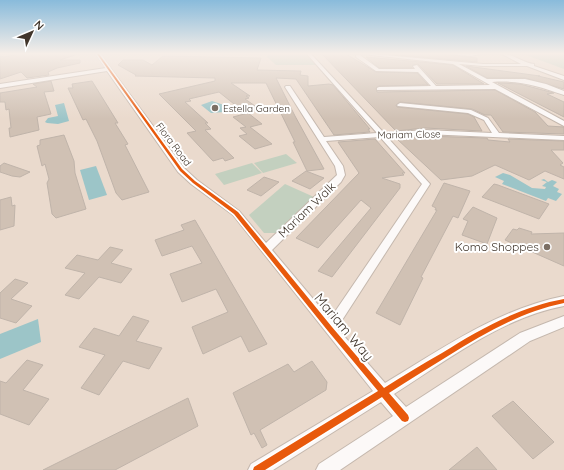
<svg xmlns="http://www.w3.org/2000/svg" width="564" height="470" viewBox="0 0 564 470" font-family="Quicksand,sans-serif">
<rect width="100%" height="100%" fill="#eadacd"/>
<g fill="#c3d0bf">
<polygon points="268,54 308,54 319,65 276,65 267,57"/>
<polygon points="524,54 564,54 564,69 526,55"/>
<polygon points="286,154 297,163 263,173 254,163"/>
<polygon points="252,163 262,173 224,185 215,174"/>
<polygon points="285,184 314,197 276,233 264,233 249,215"/>
</g>
<g fill="#9cc5c8">
<polygon points="212,101 224,105 224,112 211,113 201,105"/>
<polygon points="64,103 69,121 58,124 47,123 45,122 48,118 58,116 55,105"/>
<polygon points="96,166 107,195 89,200 80,170"/>
<polygon points="503,173 510,175 532,188 545,189 546,187 542,186 547,182 541,180 544,179 548,182 552,180 557,182 553,186 559,189 557,192 562,194 556,201 548,198 546,201 502,184 504,181 495,177"/>
<polygon points="38,319 41,342 0,359 0,334"/>
</g>
<g fill="#d0c1b4" stroke="#c0b4aa">
<polygon points="19,54 74,54 75,55 60,60 80,60 80,63 57,68 48,72 49,75 27,78 21,72 0,79 0,56 4,57"/>
<polygon points="322,54 346,54 376,72 417,73 428,85 379,86 376,88 377,92 495,90 535,112 548,126 564,127 564,134 503,132 491,115 485,115 472,109 400,102 396,105 397,107 468,114 474,117 482,131 425,128 396,131"/>
<polygon points="386,54 443,54 477,58 477,62"/>
<polygon points="163,56 261,58 257,70 301,71 300,75 308,76 308,86 329,84 333,85 370,129 368,129 370,132 334,135 296,79 276,78 295,116 324,169 307,171 293,142 295,142 266,83 231,83 250,96 246,96 249,98 245,99 258,108 244,112 219,92 189,99 191,101 185,102 208,123 205,123 211,129 205,130 234,158 225,161 223,158 213,161 187,133 196,131 159,94 215,81 215,78 135,76 136,75 118,65 123,60 143,60 152,65"/>
<polygon points="366,57 453,65 484,84 437,84 418,64 413,65 412,68 379,68"/>
<polygon points="466,66 540,76 538,76 564,82 564,89 525,78 487,78"/>
<polygon points="51,81 54,91 44,92 51,114 37,117 39,130 10,137 9,128 11,128 9,109 6,110 5,102 0,102 0,93 37,87 33,84"/>
<polygon points="92,81 118,123 115,123 128,144 125,145 149,192 122,200 116,193 97,141 86,119 83,120 68,88 73,88 72,84"/>
<polygon points="498,83 520,84 554,93 547,94 564,102 564,117"/>
<polygon points="248,113 262,124 250,127 272,144 255,149 239,136 247,134 240,128 246,127 233,117"/>
<polygon points="64,135 74,161 75,173 86,209 56,218 52,214 47,183 49,179 45,164 42,166 37,146 40,145 40,140"/>
<polygon points="425,136 487,138 488,140 510,142 508,139 564,141 564,150 551,150 563,163 560,165 564,167 564,179 545,171 529,180 495,165 472,176 441,180 397,139"/>
<polygon points="375,139 405,173 402,173 404,175 382,178 400,184 400,188 332,277 318,271 371,208 361,200 318,248 296,238 359,173 338,142"/>
<polygon points="4,163 30,172 20,177 12,176 0,172 0,166"/>
<polygon points="306,171 324,178 310,189 292,181"/>
<polygon points="264,177 279,182 261,196 247,190"/>
<polygon points="444,183 470,191 458,218 453,216 421,277 423,278 400,325 376,313 437,210 435,210 436,208 432,206"/>
<polygon points="494,184 498,185 549,204 539,219 482,197"/>
<polygon points="11,197 12,206 15,205 14,226 0,230 0,200"/>
<polygon points="473,207 497,218 487,244 462,235 468,221 463,219"/>
<polygon points="195,220 267,344 249,352 241,336 203,354 192,327 228,312 216,289 182,302 170,274 202,263 192,246 162,256 155,240 184,230 181,225"/>
<polygon points="519,228 532,232 531,234 564,233 564,266 505,240 513,229 517,230"/>
<polygon points="110,247 123,250 111,263 132,269 121,283 99,277 79,299 65,295 85,273 65,268 77,255 98,260"/>
<polygon points="15,279 28,283 11,299 32,306 16,323 0,318 0,293"/>
<polygon points="133,316 149,321 136,341 162,348 149,369 123,361 99,395 81,388 105,355 79,347 94,328 119,336"/>
<polygon points="27,360 43,365 23,390 49,399 29,425 0,414 0,381 6,383"/>
<polygon points="312,361 327,382 326,390 260,430 267,445 262,448 254,433 251,435 233,393 288,364 294,372"/>
<polygon points="188,398 198,426 115,470 43,470"/>
<polygon points="513,401 554,442 533,459 492,416"/>
<polygon points="477,447 497,470 449,470"/>
</g>
<g fill="none" stroke-linecap="round" stroke-linejoin="round">
<defs>
<g id="minor">
<path d="M 96,54 L 100,54 L 184,168 L 197,180 L 239,211 L 266,243 L 337,175 L 335,166 L 285,87 L 286,86 L 290,86 L 324,137 L 377,133 L 307,54 L 311,54 L 384,133 L 425,130 L 492,133 L 484,120 L 468,113 L 398,106 L 397,105 L 400,103 L 471,110 L 488,118 L 499,133 L 564,136 L 564,140 L 425,134 L 387,137 L 430,184 L 337,328 L 385,383 C 442,349 498,309 564,296 L 564,306 C 501,318 447,360 394,394 L 406,407 L 520,333 L 564,316 L 564,327 L 530,341 L 340,470 L 316,470 L 319,464 L 393,416 L 381,402 L 273,470 L 248,470 L 251,464 L 373,391 L 233,215 L 191,184 L 178,172 L 107,71 L 0,88 L 0,84 L 106,68 ZM 380,137 L 422,184 L 330,319 L 272,250 L 341,182 L 345,175 L 343,166 L 326,141 Z"/>
<path d="M 362,54 L 374,54 L 483,64 L 521,64 L 502,54 C 512,53 523,63 534,64 L 534,66 L 564,76 L 564,80 L 527,66 L 483,66 L 459,64 L 487,79 L 525,79 L 546,84 L 564,91 L 564,95 C 537,86 521,80 492,82 L 564,121 L 564,126 L 495,89 L 377,90 L 377,88 L 379,87 L 431,86 L 418,72 L 376,71 L 356,57 L 356,55 L 360,55 L 379,69 L 415,69 L 413,66 L 417,65 L 436,86 L 490,85 L 453,64 Z"/>
<polygon points="449,54 481,54 470,56"/>
</g>
</defs>
<use href="#minor" stroke="#c5b8ae" stroke-width="2"/>
<use href="#minor" fill="#fcf9f8" fill-rule="evenodd"/>
<defs>
<path id="cycleway" d="M 97,54 L 99,54 L 182,169 L 195,181 L 238,212 L 332,327 L 384,388 C 403,376 422,364 442,353 C 480,329 519,307 564,299 L 564,303 C 521,312 485,333 448,356 C 428,368 408,381 389,393 L 408,415 L 409,418 L 408,421 L 405,422 L 402,421 L 382,397 L 265,470 L 253,470 L 254,467 L 378,391 L 328,331 L 234,214 L 193,183 L 180,171 Z"/>
</defs>
<use href="#cycleway" stroke="#fff" stroke-width="3"/>
<use href="#cycleway" fill="#e8590c" fill-rule="evenodd"/>
</g>
<linearGradient id="sky" x2="0" y2="1"><stop stop-color="#89bbdb"/><stop offset="0.45" stop-color="#f6eee8"/><stop offset="1" stop-color="#f6eee8" stop-opacity="0"/></linearGradient>
<rect width="564" height="119" fill="url(#sky)"/>
<g fill="#7c6f64" stroke="#fff" stroke-width="1.5">
<circle cx="215" cy="108" r="4"/>
<circle cx="547" cy="247" r="4"/>
</g>
<g text-anchor="middle" stroke-width="4" stroke-linejoin="round" paint-order="stroke">
<g font-size="10" fill="#40352b" stroke="#fff" text-anchor="start">
<text x="223" y="112">Estella Garden</text>
</g>
<g font-size="10" fill="#40352b" stroke="#fff">
<text transform="translate(409 134) rotate(-1)" y="4">Mariam Close</text>
<text transform="translate(174 144) rotate(53)" y="4">Flora Road</text>
</g>
<g font-size="12" fill="#40352b" stroke="#fff">
<text transform="translate(307 210) rotate(-44)" y="4">Mariam Walk</text>
</g>
<g font-size="12" fill="#40352b" stroke="#fff" text-anchor="end">
<text x="539" y="251">Komo Shoppes</text>
</g>
<g font-size="14" fill="#40352b" stroke="#fff">
<text transform="translate(344 327) rotate(50)" y="5">Mariam Way</text>
</g>
</g>
<g transform="translate(32 32) rotate(46)" stroke="#ffffff" stroke-width="3" paint-order="stroke">
<path d="M0-3L7 15L0 10L-7 15Z" fill="#40352b"/>
<text y="-6" font-size="11" font-weight="bold" text-anchor="middle" fill="#40352b">N</text>
</g>
</svg>
